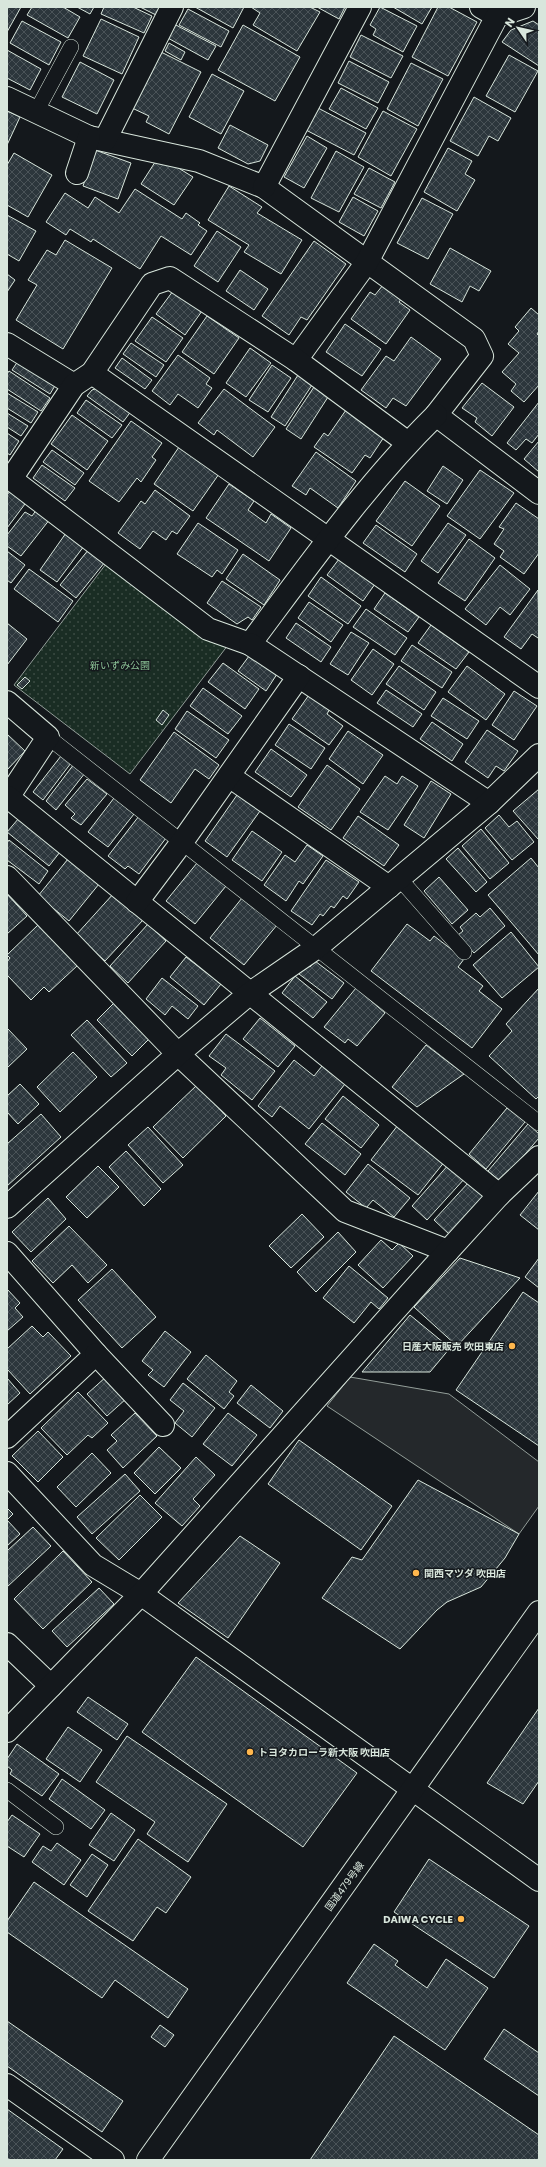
<svg xmlns="http://www.w3.org/2000/svg" width="546" height="2167" viewBox="0 0 546 2167" font-family="Poppins,'Noto Sans JP',sans-serif">
<defs>
<pattern id="park-dots" width="8" height="8" patternUnits="userSpaceOnUse"><rect width="8" height="8" fill="#1a2d24"/><path d="M2 2h.1M6 6h.1" fill="none" stroke="#3b4b43" stroke-width="1.8" stroke-linecap="round"/></pattern>
<pattern id="building-cross-hatch" width="8" height="8" patternUnits="userSpaceOnUse"><rect width="8" height="8" fill="#2c363c"/><path d="M0 0l8 8M0 8l8-8" fill="none" stroke="#4a5358"/></pattern>
</defs>
<rect width="100%" height="100%" fill="#14181c"/>
<polygon fill="url(#park-dots)" stroke="#939e99" points="112,556 228,645 130,774 14,685"/>
<polygon fill="#24282b" stroke="#939e99" points="350,1377 449,1394 539,1462 539,1506 519,1534 327,1406"/>
<g fill="url(#building-cross-hatch)" stroke="#d8e6dc">
<polygon points="7,7 21,7 7,32"/>
<polygon points="32,7 63,7 80,17 68,38 27,15"/>
<polygon points="77,7 94,7 90,14"/>
<polygon points="104,7 133,7 152,16 144,33 101,14"/>
<polygon points="140,7 163,7 158,16"/>
<polygon points="195,7 244,7 233,28"/>
<polygon points="251,7 310,7 320,12 297,51 253,25 260,13"/>
<polygon points="317,7 345,7 339,19"/>
<polygon points="380,7 417,26 403,52 373,35 376,29 370,25"/>
<polygon points="393,7 432,7 422,24"/>
<polygon points="438,7 449,7 477,22 448,76 412,57"/>
<polygon points="188,9 229,31 221,47 179,25"/>
<polygon points="101,19 139,37 122,74 83,56"/>
<polygon points="22,21 61,42 49,65 10,43"/>
<polygon points="533,21 539,25 539,66 502,42 511,30"/>
<polygon points="174,24 216,46 208,60 166,37"/>
<polygon points="243,25 300,57 275,101 218,70"/>
<polygon points="361,35 403,56 391,78 350,57"/>
<polygon points="169,43 185,52 181,60 165,51"/>
<polygon points="7,50 41,69 30,90 7,78"/>
<polygon points="161,52 201,72 169,134 146,122 149,116 132,108"/>
<polygon points="509,55 538,71 515,112 486,96"/>
<polygon points="349,61 389,82 378,103 338,83"/>
<polygon points="80,62 114,80 97,114 62,97"/>
<polygon points="411,63 443,79 418,126 387,109"/>
<polygon points="212,74 244,91 221,134 189,117"/>
<polygon points="341,88 378,108 366,129 329,109"/>
<polygon points="474,97 511,118 498,141 489,136 478,156 450,141"/>
<polygon points="318,108 366,133 354,155 306,130"/>
<polygon points="7,111 20,117 7,145"/>
<polygon points="383,111 417,129 391,176 358,157"/>
<polygon points="230,125 268,145 260,161 248,164 218,148"/>
<polygon points="307,136 327,148 304,188 284,177"/>
<polygon points="448,148 472,161 465,174 475,180 457,211 424,192"/>
<polygon points="95,150 131,163 118,199 83,186"/>
<polygon points="336,151 364,167 339,212 311,198"/>
<polygon points="14,153 52,175 28,217 7,205 7,165"/>
<polygon points="159,156 193,177 174,205 141,184"/>
<polygon points="369,168 395,182 381,208 354,194"/>
<polygon points="229,186 262,207 257,213 302,240 281,274 244,252 249,245 208,220"/>
<polygon points="135,189 182,219 186,213 200,223 198,225 207,231 191,255 161,236 140,269 93,239 91,242 70,229 66,235 46,222 65,193 88,208 95,197 119,213"/>
<polygon points="353,197 378,211 364,236 339,222"/>
<polygon points="422,198 453,214 428,259 397,243"/>
<polygon points="7,215 36,231 19,261 7,254"/>
<polygon points="217,231 241,247 218,282 194,266"/>
<polygon points="65,240 112,268 63,349 16,320 37,285 28,280 47,250 56,255"/>
<polygon points="314,241 346,264 307,320 301,317 289,335 262,316"/>
<polygon points="450,248 491,271 479,291 470,286 462,302 430,284"/>
<polygon points="240,270 268,289 254,310 226,291"/>
<polygon points="7,274 15,280 7,292"/>
<polygon points="383,285 402,298 399,302 410,310 386,344 351,319 370,292 375,295"/>
<polygon points="173,291 202,311 185,335 156,314"/>
<polygon points="531,308 539,315 539,331 537,334 539,336 539,385 524,402 511,391 516,384 502,372 519,353 508,344 519,331 515,327"/>
<polygon points="207,316 239,338 214,374 182,352"/>
<polygon points="152,317 183,338 166,362 135,341"/>
<polygon points="345,324 381,349 362,376 326,352"/>
<polygon points="411,337 441,359 406,406 393,398 386,408 361,390 386,356 394,361"/>
<polygon points="131,343 164,365 156,377 123,354"/>
<polygon points="250,348 271,363 246,397 226,383"/>
<polygon points="178,355 210,378 206,384 212,388 198,408 178,394 170,405 152,391"/>
<polygon points="122,358 152,380 145,389 115,368"/>
<polygon points="18,361 56,384 50,394 12,370"/>
<polygon points="272,365 291,378 268,412 249,400"/>
<polygon points="9,371 50,398 41,411 7,389 7,374"/>
<polygon points="298,375 312,385 285,426 271,417"/>
<polygon points="482,383 514,407 492,436 475,422 477,418 462,408"/>
<polygon points="101,387 132,410 123,422 87,396 92,390"/>
<polygon points="314,387 328,397 301,439 286,429"/>
<polygon points="224,389 275,427 253,457 217,430 214,435 198,423"/>
<polygon points="7,393 38,412 31,423 7,408"/>
<polygon points="86,400 122,425 112,438 77,413"/>
<polygon points="539,402 539,434 532,443 526,439 516,450 507,443"/>
<polygon points="346,410 384,437 370,458 365,455 352,473 314,447 324,433 328,436"/>
<polygon points="7,413 28,426 21,436 7,427"/>
<polygon points="72,415 108,441 87,470 51,444"/>
<polygon points="131,421 162,443 152,457 156,460 141,482 137,478 119,502 89,481"/>
<polygon points="7,433 19,441 10,455 7,453"/>
<polygon points="539,441 539,472 524,459"/>
<polygon points="179,447 219,474 193,511 154,484"/>
<polygon points="52,450 84,473 75,485 43,462"/>
<polygon points="316,452 356,481 338,508 310,488 306,495 292,486"/>
<polygon points="42,465 75,488 65,501 33,478"/>
<polygon points="443,466 463,480 447,504 427,491"/>
<polygon points="480,470 514,493 480,539 447,516"/>
<polygon points="405,481 440,506 412,546 376,521"/>
<polygon points="229,484 254,501 248,510 266,523 271,514 291,528 269,561 206,518"/>
<polygon points="155,490 190,516 177,534 172,531 166,540 153,531 140,549 118,533 141,501 145,504"/>
<polygon points="10,491 25,504 7,528 7,495"/>
<polygon points="516,503 539,519 539,553 524,574 500,557 504,551 494,544 504,529 499,527"/>
<polygon points="37,509 50,519 21,556 7,546 7,535 25,512 32,516"/>
<polygon points="198,523 238,550 222,574 217,570 212,577 177,554"/>
<polygon points="448,523 466,535 438,573 421,561"/>
<polygon points="376,525 417,554 405,572 363,543"/>
<polygon points="66,533 84,546 57,582 40,570"/>
<polygon points="469,539 495,558 465,601 438,583"/>
<polygon points="89,549 105,562 76,598 60,585"/>
<polygon points="7,551 25,565 11,583 7,580"/>
<polygon points="243,554 280,580 264,605 226,579"/>
<polygon points="339,559 375,584 363,601 327,575"/>
<polygon points="500,565 530,589 510,615 500,607 486,625 465,609"/>
<polygon points="29,569 73,601 58,622 14,589"/>
<polygon points="321,577 361,606 348,624 308,596"/>
<polygon points="222,581 261,607 252,620 248,617 237,624 207,603"/>
<polygon points="538,590 539,637 538,638 532,634 521,649 504,637"/>
<polygon points="385,593 419,617 408,632 374,609"/>
<polygon points="309,602 343,625 331,642 298,618"/>
<polygon points="366,609 407,638 395,655 353,627"/>
<polygon points="7,623 27,639 7,665"/>
<polygon points="296,623 331,647 321,662 286,638"/>
<polygon points="431,625 469,652 456,669 418,643"/>
<polygon points="351,632 369,643 348,675 330,664"/>
<polygon points="412,645 452,672 442,688 401,661"/>
<polygon points="373,649 394,664 372,695 351,680"/>
<polygon points="252,652 279,671 266,691 238,671"/>
<polygon points="223,663 259,689 245,709 208,682"/>
<polygon points="399,666 436,692 424,710 386,684"/>
<polygon points="467,666 505,694 486,720 448,692"/>
<polygon points="25,677 30,681 22,689 17,685"/>
<polygon points="203,688 242,716 228,734 190,706"/>
<polygon points="386,690 422,714 413,727 377,703"/>
<polygon points="514,691 537,706 514,740 492,725"/>
<polygon points="311,692 331,707 327,714 343,726 329,745 292,719"/>
<polygon points="443,698 479,721 467,739 431,716"/>
<polygon points="163,710 169,715 162,725 156,720"/>
<polygon points="187,711 229,740 216,758 175,729"/>
<polygon points="432,722 463,744 452,761 420,739"/>
<polygon points="289,724 325,748 311,769 275,745"/>
<polygon points="487,730 518,751 504,771 496,766 488,778 465,762"/>
<polygon points="348,731 383,755 363,784 329,759"/>
<polygon points="174,732 219,765 209,779 195,769 171,803 140,780"/>
<polygon points="7,734 25,751 7,770"/>
<polygon points="271,749 307,775 291,797 255,772"/>
<polygon points="61,756 71,763 43,800 33,792"/>
<polygon points="74,764 85,773 56,810 46,801"/>
<polygon points="327,765 360,789 331,830 298,807"/>
<polygon points="385,776 397,784 402,776 418,786 388,830 360,812"/>
<polygon points="87,779 107,794 81,825 71,818 75,814 65,805"/>
<polygon points="431,781 451,794 424,838 404,825"/>
<polygon points="539,789 539,838 538,839 513,811"/>
<polygon points="237,795 260,811 227,857 205,841"/>
<polygon points="114,798 134,814 108,847 88,832"/>
<polygon points="499,815 509,827 517,821 534,842 512,860 485,828"/>
<polygon points="139,816 166,838 139,874 128,866 125,869 108,856"/>
<polygon points="358,816 399,845 384,866 343,838"/>
<polygon points="19,818 60,852 49,866 7,832"/>
<polygon points="481,829 509,863 490,879 462,846"/>
<polygon points="252,831 282,852 262,881 232,860"/>
<polygon points="9,840 48,871 39,884 7,860 7,843"/>
<polygon points="307,845 323,856 303,884 299,881 286,901 264,885 285,855 295,862"/>
<polygon points="458,848 487,882 476,892 446,859"/>
<polygon points="531,858 539,868 539,955 488,895"/>
<polygon points="68,859 99,884 69,921 38,896"/>
<polygon points="326,860 359,882 347,899 343,896 334,908 331,906 323,916 320,914 312,925 291,911"/>
<polygon points="197,863 226,886 195,924 166,901"/>
<polygon points="439,877 468,910 452,924 424,891"/>
<polygon points="114,893 143,920 105,961 76,935"/>
<polygon points="7,894 27,916 7,934"/>
<polygon points="242,898 277,925 244,965 210,938"/>
<polygon points="490,908 505,926 474,953 458,935 463,931 460,927 476,913 480,917"/>
<polygon points="39,924 78,965 49,992 44,987 31,1000 7,975 7,962 10,958 7,955"/>
<polygon points="148,924 166,941 128,983 110,966"/>
<polygon points="407,924 430,941 434,936 464,959 458,967 483,986 479,991 502,1009 472,1048 371,971"/>
<polygon points="511,932 539,967 502,998 473,965"/>
<polygon points="186,957 221,984 204,1005 170,977"/>
<polygon points="315,961 344,983 332,999 299,974 306,964 310,967"/>
<polygon points="295,976 327,1002 313,1018 282,993"/>
<polygon points="162,978 198,1006 188,1019 172,1006 165,1015 146,999"/>
<polygon points="356,988 385,1013 357,1046 348,1039 345,1043 324,1027"/>
<polygon points="539,988 539,1096 536,1099 489,1056 512,1031 506,1024"/>
<polygon points="115,1002 150,1038 132,1056 97,1020"/>
<polygon points="260,1018 295,1046 278,1067 243,1039"/>
<polygon points="87,1020 127,1063 111,1077 71,1035"/>
<polygon points="7,1028 27,1049 7,1068"/>
<polygon points="226,1034 275,1071 252,1100 221,1075 226,1068 209,1056"/>
<polygon points="426,1045 464,1074 417,1107 392,1087"/>
<polygon points="73,1052 97,1077 60,1112 37,1087"/>
<polygon points="294,1060 314,1076 322,1066 345,1084 309,1129 280,1106 272,1117 258,1106"/>
<polygon points="20,1084 39,1104 18,1124 7,1112 7,1096"/>
<polygon points="197,1085 226,1116 183,1158 153,1127"/>
<polygon points="343,1096 379,1125 361,1148 325,1119"/>
<polygon points="507,1108 525,1122 486,1169 469,1154"/>
<polygon points="41,1114 61,1137 7,1186 7,1144"/>
<polygon points="322,1123 361,1154 345,1175 305,1144"/>
<polygon points="528,1124 539,1134 539,1138 501,1182 488,1171"/>
<polygon points="398,1125 445,1161 418,1195 371,1160"/>
<polygon points="148,1127 183,1165 163,1183 128,1145"/>
<polygon points="126,1151 161,1189 144,1206 109,1167"/>
<polygon points="450,1163 466,1177 427,1220 412,1206"/>
<polygon points="368,1164 410,1198 394,1217 373,1200 366,1208 346,1192"/>
<polygon points="98,1166 119,1187 87,1218 66,1197"/>
<polygon points="469,1182 486,1197 450,1235 434,1220"/>
<polygon points="539,1191 539,1230 520,1215"/>
<polygon points="48,1198 66,1219 31,1252 12,1232"/>
<polygon points="302,1214 324,1237 291,1268 269,1246"/>
<polygon points="69,1226 107,1265 88,1283 72,1265 53,1283 32,1261"/>
<polygon points="338,1232 356,1252 316,1292 297,1272"/>
<polygon points="381,1240 392,1250 399,1243 413,1256 383,1288 358,1265"/>
<polygon points="460,1258 520,1278 457,1346 414,1307"/>
<polygon points="539,1258 539,1288 525,1277"/>
<polygon points="349,1266 388,1298 379,1309 371,1302 354,1323 323,1298"/>
<polygon points="112,1269 156,1317 122,1348 78,1300"/>
<polygon points="7,1289 20,1303 15,1308 23,1317 7,1331"/>
<polygon points="523,1292 539,1303 539,1446 456,1390"/>
<polygon points="410,1315 450,1348 430,1372 362,1372"/>
<polygon points="32,1326 43,1337 48,1332 71,1356 30,1394 7,1369 7,1349"/>
<polygon points="165,1331 191,1352 164,1387 148,1375 153,1370 142,1361"/>
<polygon points="206,1355 237,1381 229,1392 234,1396 224,1409 187,1379"/>
<polygon points="107,1376 127,1398 107,1416 87,1394"/>
<polygon points="7,1378 20,1393 7,1405"/>
<polygon points="183,1383 215,1408 192,1437 175,1423 184,1411 170,1400"/>
<polygon points="251,1385 283,1411 270,1428 237,1403"/>
<polygon points="78,1392 108,1423 92,1438 88,1435 67,1455 41,1428"/>
<polygon points="135,1413 157,1436 123,1468 107,1450 117,1441 111,1435"/>
<polygon points="228,1413 257,1435 232,1466 203,1444"/>
<polygon points="38,1431 63,1457 38,1482 12,1456"/>
<polygon points="299,1440 392,1506 361,1550 268,1484"/>
<polygon points="159,1447 181,1468 155,1494 134,1473"/>
<polygon points="92,1453 111,1473 76,1507 57,1487"/>
<polygon points="196,1457 215,1475 193,1499 200,1506 182,1526 155,1503"/>
<polygon points="125,1474 140,1491 92,1534 77,1517"/>
<polygon points="418,1480 519,1534 505,1558 481,1587 447,1602 437,1610 400,1649 322,1598 352,1557 362,1560"/>
<polygon points="140,1495 162,1517 119,1560 96,1538"/>
<polygon points="7,1508 13,1514 7,1520 20,1534 7,1546"/>
<polygon points="33,1527 51,1546 7,1587 7,1551"/>
<polygon points="240,1536 280,1563 228,1638 178,1603"/>
<polygon points="63,1551 92,1582 43,1629 14,1599"/>
<polygon points="99,1588 114,1604 67,1647 52,1631"/>
<polygon points="196,1657 357,1773 303,1847 142,1732"/>
<polygon points="88,1697 128,1724 117,1740 77,1712"/>
<polygon points="539,1708 539,1781 523,1804 487,1783"/>
<polygon points="68,1727 102,1750 80,1782 46,1759"/>
<polygon points="127,1736 227,1804 188,1862 147,1834 155,1822 96,1782"/>
<polygon points="17,1744 59,1774 42,1796 10,1774 12,1770 7,1766 7,1759"/>
<polygon points="62,1779 105,1810 91,1829 49,1799"/>
<polygon points="111,1813 135,1830 114,1861 89,1845"/>
<polygon points="12,1815 40,1834 24,1857 7,1846 7,1822"/>
<polygon points="138,1839 191,1877 166,1913 157,1907 133,1941 88,1911"/>
<polygon points="57,1843 81,1860 64,1885 32,1862 43,1846 51,1851"/>
<polygon points="92,1854 108,1865 87,1897 70,1885"/>
<polygon points="429,1859 529,1926 494,1978 394,1912"/>
<polygon points="34,1882 188,1989 168,2018 115,1980 102,1998 7,1932 7,1921"/>
<polygon points="374,1944 398,1961 395,1965 427,1988 446,1959 488,1988 445,2050 347,1983"/>
<polygon points="7,2021 123,2101 102,2132 7,2066"/>
<polygon points="160,2025 174,2035 165,2047 151,2037"/>
<polygon points="504,2029 539,2053 539,2096 484,2059"/>
<polygon points="394,2036 539,2135 539,2160 310,2160"/>
<polygon points="7,2109 63,2149 55,2160 10,2160 7,2158"/>
</g>
<g fill="none" stroke-linecap="round" stroke-linejoin="round">
<defs>
<g id="lane">
<polyline points="36,112 71,47"/>
<polyline points="48,737 539,1123"/>
<polyline points="399,878 464,952"/>
<polyline points="7,1790 56,1827"/>
</g>
<g id="street">
<polyline points="481,7 497,16"/>
<polyline points="7,98 89,137 199,161 264,187 474,339 482,356 436,415 539,493"/>
<polyline points="105,140 172,7"/>
<polyline points="77,173 89,137"/>
<polyline points="264,187 360,7"/>
<polyline points="7,344 74,385"/>
<polyline points="296,360 367,262 497,16 524,7"/>
<polyline points="92,373 539,687"/>
<path d="M 408,443 L 296,360 L 170,278 L 152,284 L 92,373 L 74,385 L 11,479 L 208,629 L 250,644 C 309,565 366,484 436,415"/>
<polyline points="250,644 489,803"/>
<polyline points="7,702 48,737 7,799"/>
<polyline points="229,776 389,887"/>
<polyline points="8,797 499,1195"/>
<polyline points="7,877 178,1054 345,1211 448,1251"/>
<polyline points="137,902 182,842 299,676"/>
<polyline points="7,1207 178,1054 249,994 316,948 489,803 539,755"/>
<polyline points="7,1253 96,1354 7,1437"/>
<polyline points="96,1354 163,1425"/>
<polyline points="7,1473 93,1565 141,1594 539,1880"/>
<polyline points="7,1644 51,1686"/>
<polyline points="7,1731 141,1594 448,1251 499,1195 539,1157"/>
<polyline points="7,2085 113,2160"/>
</g>
<polyline id="highway" points="148,2160 539,1612"/>
</defs>
<use href="#lane" stroke="#d8e6dc" stroke-width="16"/>
<use href="#street" stroke="#d8e6dc" stroke-width="24"/>
<use href="#highway" stroke="#d8e6dc" stroke-width="24"/>
<use href="#lane" stroke="#14181c" stroke-width="15"/>
<use href="#street" stroke="#14181c" stroke-width="22"/>
<use href="#highway" stroke="#14181c" stroke-width="22"/>
</g>
<g fill="#ffb74d" stroke="#14181c" stroke-width="1.5">
<circle cx="512" cy="1346" r="4"/>
<circle cx="416" cy="1573" r="4"/>
<circle cx="250" cy="1752" r="4"/>
<circle cx="461" cy="1919" r="4"/>
</g>
<g text-anchor="middle" stroke-width="3" stroke-linejoin="round" paint-order="stroke">
<g font-size="10" fill="#8ac095" stroke="#14181c">
<text x="120" y="669">新いずみ公園</text>
</g>
<g font-size="10" font-weight="bold" fill="#d8e6dc" stroke="#14181c" text-anchor="end">
<text x="504" y="1350">日産大阪販売 吹田東店</text>
<text x="424" y="1577" text-anchor="start">関西マツダ 吹田店</text>
<text x="258" y="1756" text-anchor="start">トヨタカローラ新大阪 吹田店</text>
<text x="453" y="1923">DAIWA CYCLE</text>
</g>
<g font-size="10" fill="#d8e6dc" stroke="#14181c">
<text transform="translate(344 1886) rotate(-54)" y="4">国道479号線</text>
</g>
</g>
<rect width="546" height="2167" fill="none" stroke="#d8e6dc" stroke-width="16"/>
<g transform="translate(518 28) rotate(304)" stroke="#14181c" stroke-width="3" paint-order="stroke">
<path d="M0-3L7 15L0 10L-7 15Z" fill="#d8e6dc"/>
<text y="-6" font-size="11" font-weight="bold" text-anchor="middle" fill="#d8e6dc">N</text>
</g>
</svg>
